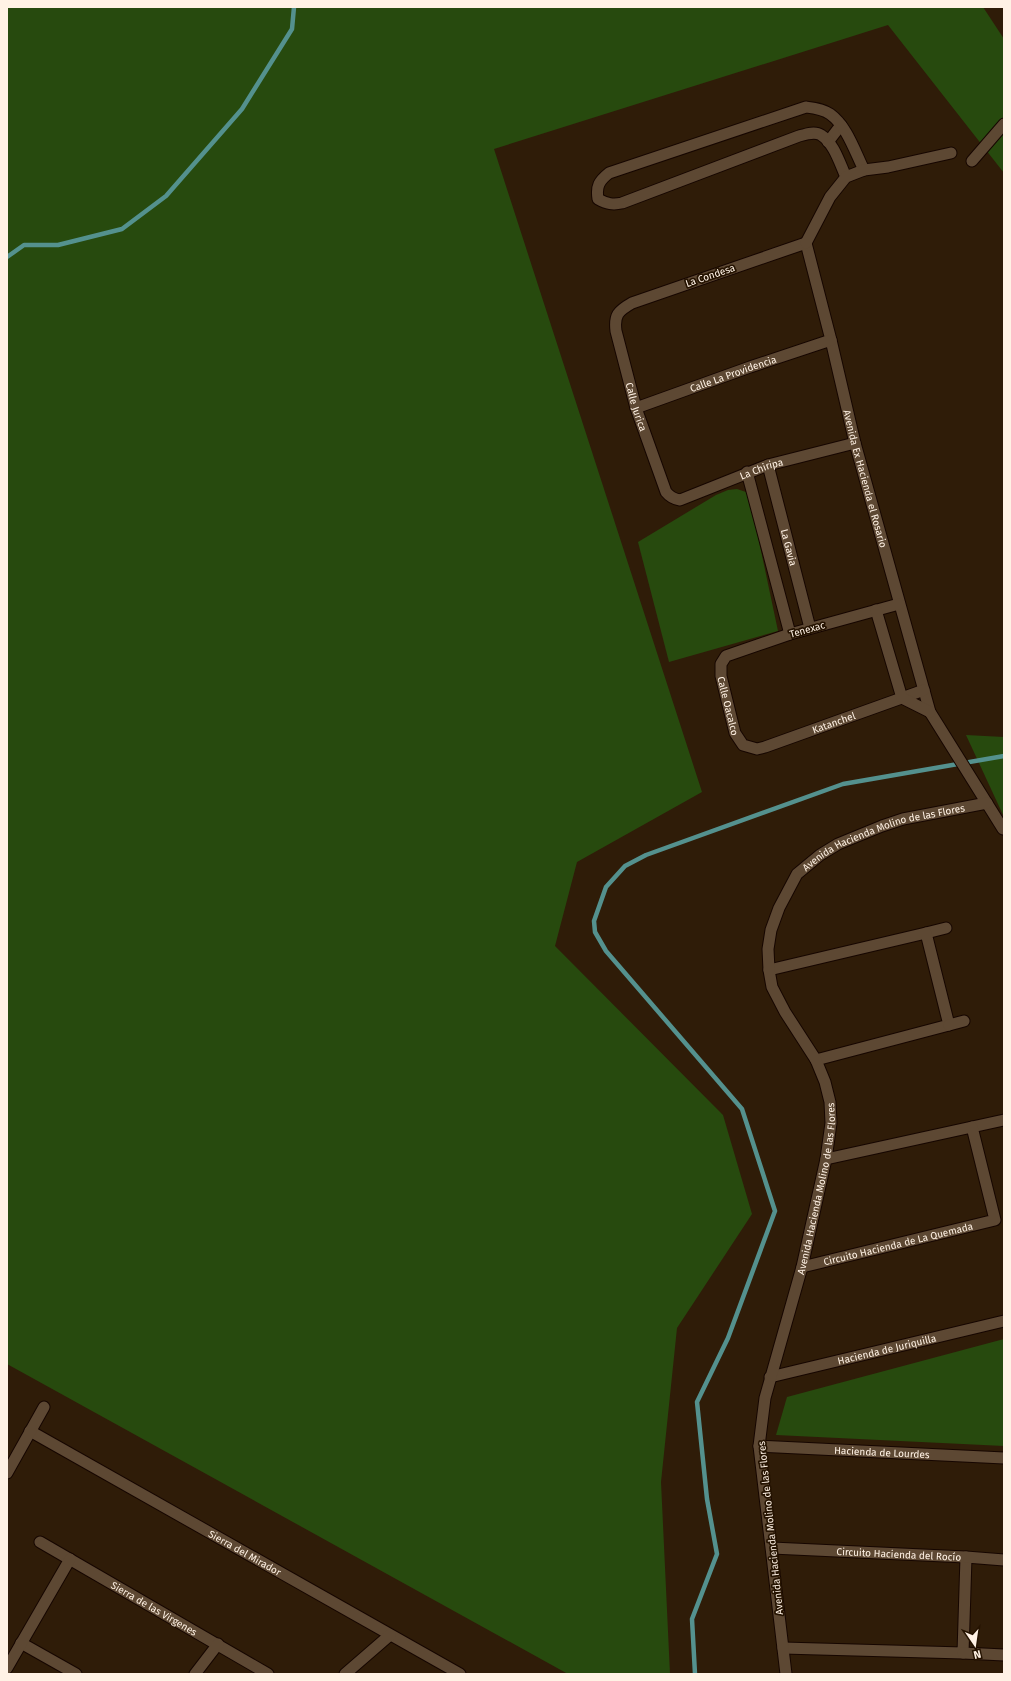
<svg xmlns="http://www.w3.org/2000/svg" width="1011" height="1681" viewBox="0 0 1011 1681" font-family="'Fira Sans',sans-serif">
<rect width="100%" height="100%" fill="#2f1c08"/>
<g fill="#274a0e">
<polygon points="7,7 983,7 1004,39 1004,173 888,25 494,149 702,792 577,862 555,946 723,1115 752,1214 677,1328 661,1482 670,1674 568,1674 7,1364"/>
<polygon points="737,489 746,492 750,499 778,631 669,662 638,542 716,495 728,490"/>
<polygon points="966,735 1004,737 1004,817"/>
<polygon points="1004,1339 1004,1446 776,1435 787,1397"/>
</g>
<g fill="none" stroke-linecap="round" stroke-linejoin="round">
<g stroke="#54918e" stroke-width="4.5">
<polyline points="7,257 24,245 58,245 122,229 166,196 242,109 292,29 294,7"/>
<polyline points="695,1674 692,1619 717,1554 707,1499 697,1402 728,1338 775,1211 742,1109 606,951 595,932 594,921 606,887 625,866 646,855 843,784 1004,756"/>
</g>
<defs>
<g id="street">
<polyline points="828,142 841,125"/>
<polyline points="972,161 1004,124"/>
<path d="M 846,177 C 840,164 834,143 821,135 C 815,131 806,134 799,136 L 622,203 C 613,205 607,204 598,199 C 596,186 599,181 609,173 L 806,107 C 814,108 823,109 830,114 C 847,126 855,152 864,170"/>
<path id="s1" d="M 806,243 L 831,340 L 855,443 L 930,712 L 1003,829"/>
<path id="s2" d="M 806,243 L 632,303 C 618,311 614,315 616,331 L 636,408 L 666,492 C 670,497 674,499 680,500 L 768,465 L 855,443"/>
<polyline points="806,243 830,197 846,177 864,170 888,167 951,153"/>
<path id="s3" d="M 636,408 L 750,367 L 831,340"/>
<path id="s4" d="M 768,465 L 810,628"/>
<polyline points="747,472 790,634"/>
<path id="s5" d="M 899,604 L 790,634 L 726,656 L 721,664 L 721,676 L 735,733 L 743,745 L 757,749 L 765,747 L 924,690"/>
<polyline points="876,610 902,698 930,712"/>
<polyline points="926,933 946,928"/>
<polyline points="769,970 926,933 949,1025 816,1060"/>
<polyline points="949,1025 964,1021"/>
<polyline points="972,1127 1004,1120"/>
<path id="s6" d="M 802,1267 L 995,1220 L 972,1127 L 826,1159"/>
<path id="s7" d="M 770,1377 L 1004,1321"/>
<path id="s8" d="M 30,1431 L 460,1674"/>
<path id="s9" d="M 759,1446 L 1004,1458"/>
<polyline points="7,1473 44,1407"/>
<path id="s10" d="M 40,1542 L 268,1674"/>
<path id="s11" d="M 772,1548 L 966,1557 L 963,1653 L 783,1648"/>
<polyline points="966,1557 1004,1560"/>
<polyline points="21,1643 76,1674"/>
<polyline points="963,1653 1004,1655"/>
<polyline points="7,1668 70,1559"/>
<polyline points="195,1674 218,1644"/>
<polyline points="345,1674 390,1635"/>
<path id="s12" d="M 786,1674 L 759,1446 L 765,1398 L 802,1267 L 826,1159 L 831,1123 L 830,1102 L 825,1082 L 816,1060 L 785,1012 L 772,987 L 769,970 L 768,949 L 771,930 L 779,908 L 797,874 L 820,855 L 838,844 L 882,826 L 903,819 L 987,803"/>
</g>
</defs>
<use href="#street" stroke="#160600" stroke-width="13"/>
<use href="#street" stroke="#5d4833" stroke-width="11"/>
</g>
<g text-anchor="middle" stroke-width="3.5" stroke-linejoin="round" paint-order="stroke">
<g font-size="10" fill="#fff2e5" stroke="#251301">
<text transform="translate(710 275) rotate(-19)" y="4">La Condesa</text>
<text dy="4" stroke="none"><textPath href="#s3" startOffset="103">Calle La Providencia</textPath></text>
<text dy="4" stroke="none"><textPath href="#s2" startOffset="298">Calle Jurica</textPath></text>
<text dy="4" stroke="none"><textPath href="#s2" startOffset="492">La Chiripa</textPath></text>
<text dy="4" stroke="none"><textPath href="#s1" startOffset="243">Avenida Ex Hacienda el Rosario</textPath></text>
<text dy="4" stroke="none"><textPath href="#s4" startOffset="85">La Gavia</textPath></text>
<text transform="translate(807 629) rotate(-16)" y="4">Tenexac</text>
<text dy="4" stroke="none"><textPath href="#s5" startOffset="233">Calle Oacalco</textPath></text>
<text dy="4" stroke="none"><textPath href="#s5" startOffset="371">Katanchel</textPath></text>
<text dy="4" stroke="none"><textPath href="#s12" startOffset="927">Avenida Hacienda Molino de las Flores</textPath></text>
<text dy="4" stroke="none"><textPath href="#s12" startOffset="494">Avenida Hacienda Molino de las Flores</textPath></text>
<text dy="4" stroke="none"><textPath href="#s6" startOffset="99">Circuito Hacienda de La Quemada</textPath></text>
<text dy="4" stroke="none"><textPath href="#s7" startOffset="120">Hacienda de Juriquilla</textPath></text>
<text dy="4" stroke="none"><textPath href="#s9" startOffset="123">Hacienda de Lourdes</textPath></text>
<text transform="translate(770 1528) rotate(-96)" y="4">Avenida Hacienda Molino de las Flores</text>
<text dy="4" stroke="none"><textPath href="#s8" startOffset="247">Sierra del Mirador</textPath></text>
<text dy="4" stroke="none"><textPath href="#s11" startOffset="127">Circuito Hacienda del Rocío</textPath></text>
<text dy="4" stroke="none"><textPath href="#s10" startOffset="132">Sierra de las Virgenes</textPath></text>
</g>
</g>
<rect width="1011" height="1681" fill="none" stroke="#fff2e5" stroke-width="16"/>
<g transform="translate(975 1645) rotate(167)" stroke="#251301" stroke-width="3" paint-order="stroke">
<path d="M0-3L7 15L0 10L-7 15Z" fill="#fff2e5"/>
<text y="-6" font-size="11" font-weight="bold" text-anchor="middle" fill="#fff2e5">N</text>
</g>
</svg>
